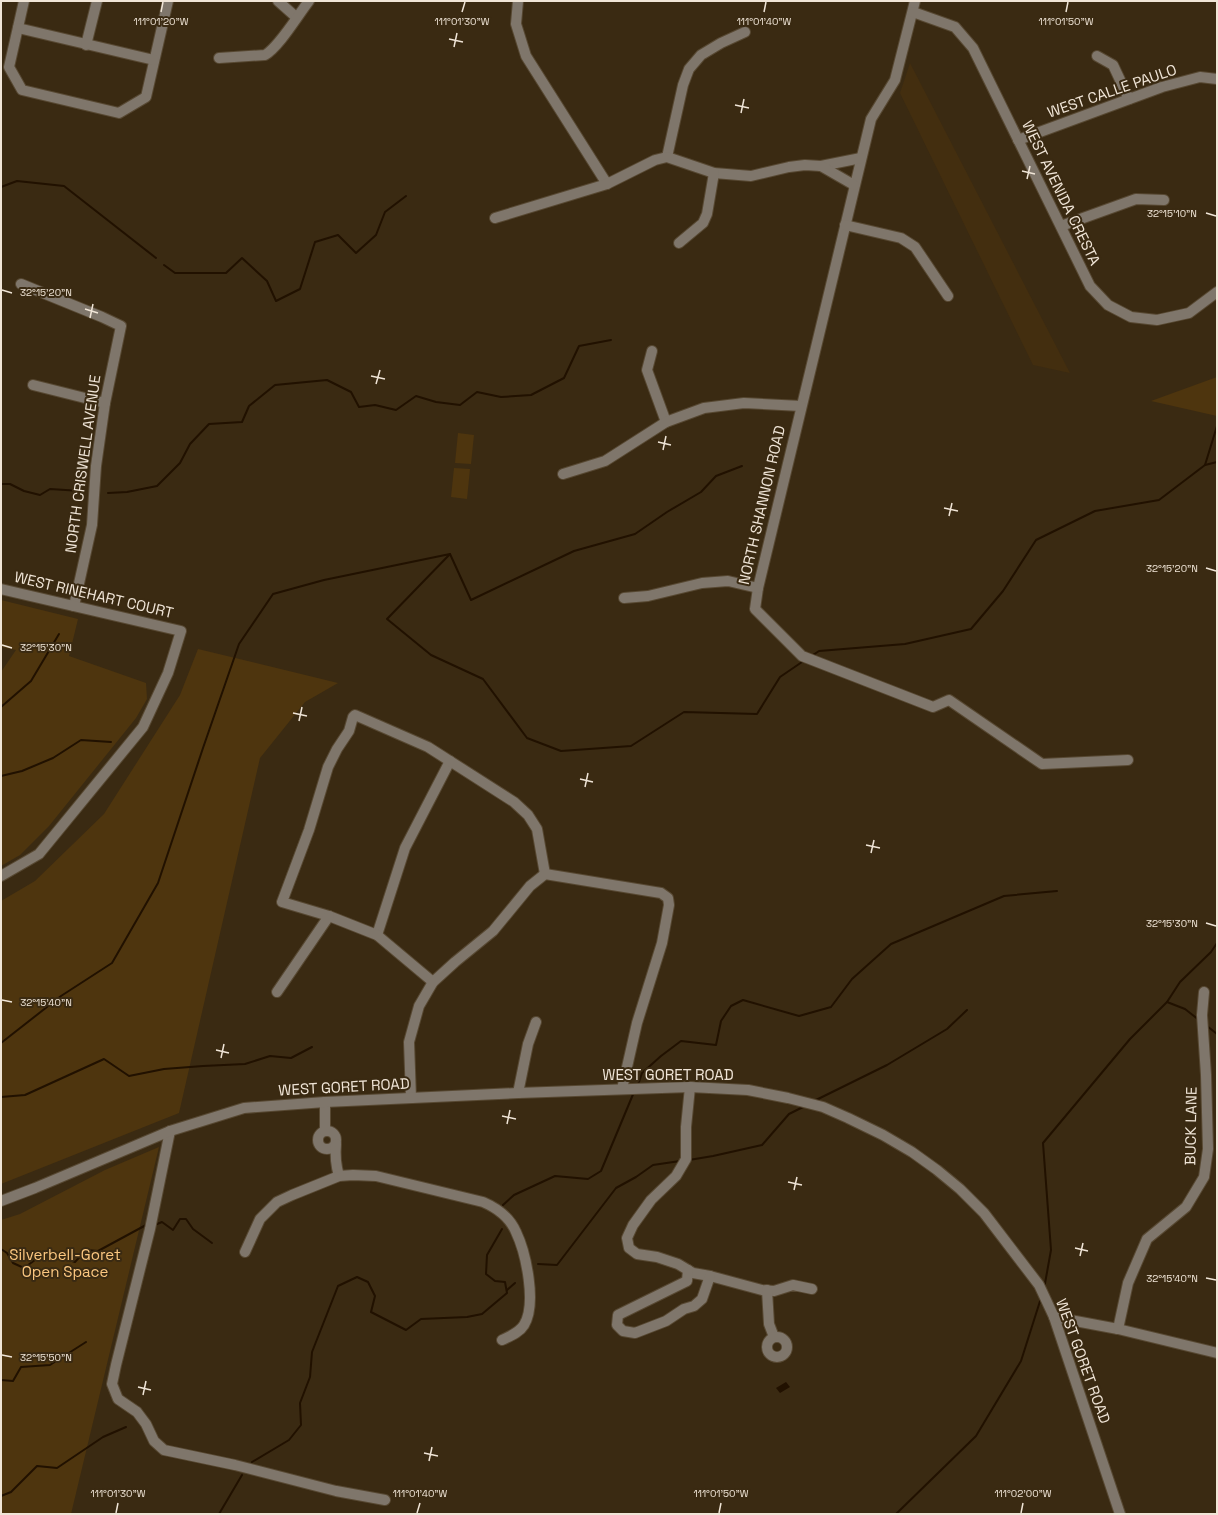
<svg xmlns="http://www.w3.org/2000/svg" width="1218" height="1515" viewBox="0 0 1218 1515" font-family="'Space Grotesk',sans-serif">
<rect width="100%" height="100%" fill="#3a2a12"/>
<polygon fill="#432e0f" points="910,63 1070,373 1033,365 900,93"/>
<g fill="#4e350e">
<polygon points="1217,377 1217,416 1151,401"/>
<polygon points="458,433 474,435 471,464 455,463"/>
<polygon points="454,468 470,469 467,499 451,497"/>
<polygon points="1,600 78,619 69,656 146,683 147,699 136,718 49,826 20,855 1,866 1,672 16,650 1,647"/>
<polygon points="198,649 338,683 305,702 260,758 179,1113 1,1184 1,901 35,881 104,814 180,695"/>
<polygon points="159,1147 71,1514 1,1514 1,1220 20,1214 105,1170"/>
</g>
<polygon fill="#211100" points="786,1382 790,1387 780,1393 776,1388"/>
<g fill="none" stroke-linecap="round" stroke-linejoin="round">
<g stroke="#211100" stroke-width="2">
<polyline points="1,187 17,181 64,186 156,258"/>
<polyline points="164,265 175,273 226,273 242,258 267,281 276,301 300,289 315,242 338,235 356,253 376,235 385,212 406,196"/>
<polyline points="1205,465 1217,462"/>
<polyline points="1,484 10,484 24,491 40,495 50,489 81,491"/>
<polyline points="108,493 127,492 157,486 180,463 190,444 209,424 242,422 249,406 275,385 327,380 351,392 359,407 375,405 396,410 416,396 436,402 460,405 477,392 501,397 531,395 564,378 579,346 611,340"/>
<polyline points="450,554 471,600 574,551 635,534 667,512 701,492 716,476 742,466"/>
<polyline points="813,655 819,651 905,644 971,629 1003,591 1036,540 1095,511 1159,500 1205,465 1217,426"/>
<polyline points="1,707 31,681 59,634"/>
<polyline points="1,776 22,771 53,758 81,740 111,742"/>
<polyline points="1167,1002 1180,982 1211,952 1217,943"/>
<polyline points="1207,1026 1217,1034"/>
<polyline points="1,1043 61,996 112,963 158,883 203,748 239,644 273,594 324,580 450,554 387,619 431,655 483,679 527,738 561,751 631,746 684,712 757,714 780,677 802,662"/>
<polyline points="638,1085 642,1073 661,1056 681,1041 716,1045 721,1021 731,1006 743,1000 799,1016 831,1007 852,979 891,944 1004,896 1057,891"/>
<polyline points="1,1097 25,1095 104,1059 129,1076 164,1069 203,1066 245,1064 270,1056 291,1058 312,1047"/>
<polyline points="814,1101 887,1065 947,1029 967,1010"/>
<polyline points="689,1160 713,1156 762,1145 789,1114 805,1106"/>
<polyline points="503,1205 514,1195 555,1176 588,1179 601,1171 634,1092"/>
<polyline points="157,1224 162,1222 173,1230 180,1219 186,1219 193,1229 212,1243"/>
<polyline points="1,1249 7,1253 13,1263 24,1268 46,1252 75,1262 86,1250 98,1251 146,1225"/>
<polyline points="538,1264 557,1265 616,1188 636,1177 653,1165 680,1161"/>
<polyline points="1044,1289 1051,1250 1043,1143 1130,1039 1167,1002 1185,1009 1199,1020"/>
<polyline points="507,1290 515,1283"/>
<polyline points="1,1380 13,1381 21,1367 50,1365 86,1342"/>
<polyline points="252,1462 289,1440 301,1425 300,1403 310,1377 312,1352 338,1286 357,1277 368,1282 375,1296 371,1312 406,1330 421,1319 467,1317 482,1314 507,1293 505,1282 495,1281 486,1274 487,1255 502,1229"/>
<polyline points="1,1496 11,1492 37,1466 57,1468 103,1437 126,1427"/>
<polyline points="219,1514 242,1475"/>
<polyline points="896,1514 976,1436 1021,1361 1041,1298"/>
</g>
<defs>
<g id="minor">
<polyline points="24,1 9,67 22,90 119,113 146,97 168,1"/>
<polyline points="278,1 296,17"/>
<polyline points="518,1 516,24 526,56 607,184"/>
<polyline points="915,1 895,80 871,119 758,588 755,609 802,656 933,707 949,700 1042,764 1128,760"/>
<polyline points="913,12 955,27 973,48 1090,286 1108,305 1131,317 1157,320 1189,313 1217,292"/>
<polyline points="18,28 154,60"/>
<polyline points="86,45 97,1"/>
<polyline points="1097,56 1113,65 1129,99"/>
<path d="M 219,58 L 265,55 C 279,47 298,15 309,1"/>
<polyline points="1018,140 1162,87 1200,77 1217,79"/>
<polyline points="667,157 683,85 689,69 701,55 721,43 745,32"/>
<polyline points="821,166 861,158"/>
<polyline points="495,218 607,184 655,160 667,157 714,173 751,176 789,167 805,165 821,166 854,185"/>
<polyline points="845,225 901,238 915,247 948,296"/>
<polyline points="1061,226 1136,199 1164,200"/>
<polyline points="679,243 703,223 707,214 714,173"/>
<polyline points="21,284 102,317 121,326 105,403 96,466 92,525 74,606"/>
<polyline points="652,351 647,370 666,422"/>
<polyline points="33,385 105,403"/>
<polyline points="563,474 605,461 666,422 704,408 744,403 801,406"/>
<polyline points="1,589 181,631 168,673 143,727 39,854 1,876"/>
<polyline points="624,598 648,596 702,583 728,581 758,588"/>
<polyline points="377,935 405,848 450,761"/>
<polyline points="433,982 377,935 329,916 282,902 309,830 328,767 337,749 349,731 353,717 355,715 428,747 514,802 528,815 537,829 545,874"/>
<polyline points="277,992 329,916"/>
<polyline points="690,1087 686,1127 686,1159 676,1176 651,1200 633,1225 627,1238 629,1248 637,1254 657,1257 678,1264 693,1273 710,1276 762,1290 774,1291 793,1285 812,1289"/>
<polyline points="518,1093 528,1044 536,1022"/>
<polyline points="411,1098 409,1042 419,1006 433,982 455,962 493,931 530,886 545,874 661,893 668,898 669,905 662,943 637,1023 622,1089"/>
<circle cx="327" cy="1140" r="9"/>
<polyline points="170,1131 150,1229 116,1365 112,1384 118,1399 137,1412 146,1424 154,1441 164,1450 235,1465 336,1491 385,1500"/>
<polyline points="325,1131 325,1102"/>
<path d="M 336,1144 C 335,1155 336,1166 339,1176"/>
<polyline points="1,1201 35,1188 170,1131 244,1108 325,1102 518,1093 690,1087 748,1090 788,1098 823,1107 848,1118 883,1135 912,1152 937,1170 960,1189 984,1213 1039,1285 1054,1317 1120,1514"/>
<path d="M 245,1252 L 260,1219 L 277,1202 L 292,1195 L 339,1176 L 353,1175 L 376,1176 L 483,1202 C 497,1208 510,1218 516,1232 C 526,1253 537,1304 524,1325 C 519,1333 510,1336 502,1340"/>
<polyline points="688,1270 687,1281 618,1315 617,1325 623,1331 635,1333 666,1321 684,1309 694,1306 702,1299 710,1276"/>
<polyline points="767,1290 769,1324 774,1337"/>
<polyline points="1054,1317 1118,1329 1217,1353"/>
<polyline points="1118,1329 1128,1283 1147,1239 1186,1207 1204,1177 1208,1149 1206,1075 1202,1015 1204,992"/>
<circle cx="777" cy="1347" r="10"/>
</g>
</defs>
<use href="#minor" stroke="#574832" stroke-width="12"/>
<use href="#minor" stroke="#7f766b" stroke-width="10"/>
</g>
<path fill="none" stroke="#f0e5d7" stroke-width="1.5" d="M 161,12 L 163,2M 462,12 L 465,2M 764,12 L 766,2M 1066,12 L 1068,2M 449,39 L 463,42M 454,47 L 457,33M 735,105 L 749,108M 741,113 L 744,99M 1022,171 L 1035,174M 1027,179 L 1030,166M 1206,213 L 1216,216M 2,290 L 12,293M 85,309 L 98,313M 90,318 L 93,304M 371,376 L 385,379M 376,384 L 380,370M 658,442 L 671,445M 663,450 L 666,436M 944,508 L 958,511M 949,516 L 952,503M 1206,568 L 1216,571M 2,645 L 12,648M 293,713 L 307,716M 299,721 L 302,707M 580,779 L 593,782M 585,787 L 588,773M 866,845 L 880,848M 871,853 L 874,840M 1206,923 L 1216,926M 2,1000 L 12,1002M 216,1050 L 229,1053M 221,1058 L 224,1044M 502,1116 L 516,1119M 507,1124 L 510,1110M 788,1182 L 802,1185M 794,1190 L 797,1177M 1075,1248 L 1088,1251M 1080,1256 L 1083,1243M 1206,1278 L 1216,1280M 2,1355 L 12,1357M 138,1387 L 151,1390M 143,1395 L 146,1381M 424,1453 L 438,1456M 429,1461 L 432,1447M 116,1513 L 118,1503M 417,1513 L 420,1503M 719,1513 L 721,1503M 1021,1513 L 1023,1503"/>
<g text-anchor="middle" stroke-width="4" stroke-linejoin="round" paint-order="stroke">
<g font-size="15" fill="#f0e5d7" stroke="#3a2a12">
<text transform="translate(1112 91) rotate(-19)" y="5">WEST CALLE PAULO</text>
<text transform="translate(1061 193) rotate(64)" y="5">WEST AVENIDA CRESTA</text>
<text transform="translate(83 464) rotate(-82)" y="5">NORTH CRISWELL AVENUE</text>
<text transform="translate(762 505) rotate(-77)" y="5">NORTH SHANNON ROAD</text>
<text transform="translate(94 595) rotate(13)" y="5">WEST RINEHART COURT</text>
<text x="668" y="1080">WEST GORET ROAD</text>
<text transform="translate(344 1087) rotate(-3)" y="5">WEST GORET ROAD</text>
<text transform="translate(1191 1126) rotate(-89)" y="5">BUCK LANE</text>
<text transform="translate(1083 1361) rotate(70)" y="5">WEST GORET ROAD</text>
</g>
<g font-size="15" fill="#fbc780" stroke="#3a2a12">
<text x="65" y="1260">Silverbell-Goret<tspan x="65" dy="17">Open Space</tspan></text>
</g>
</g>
<g font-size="10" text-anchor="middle" fill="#f0e5d7" stroke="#3a2a12" stroke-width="4" stroke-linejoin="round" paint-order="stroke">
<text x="161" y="25">111°01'20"W</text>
<text x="462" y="25">111°01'30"W</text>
<text x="764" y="25">111°01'40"W</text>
<text x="1066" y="25">111°01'50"W</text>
<text x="1172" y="217">32°15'10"N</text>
<text x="46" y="296">32°15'20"N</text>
<text x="1172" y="572">32°15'20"N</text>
<text x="46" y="651">32°15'30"N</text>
<text x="1172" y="927">32°15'30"N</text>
<text x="46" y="1006">32°15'40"N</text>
<text x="1172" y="1282">32°15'40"N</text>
<text x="46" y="1361">32°15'50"N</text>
<text x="118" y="1497">111°01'30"W</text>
<text x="420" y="1497">111°01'40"W</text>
<text x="721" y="1497">111°01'50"W</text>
<text x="1023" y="1497">111°02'00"W</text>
</g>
<rect width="1218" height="1515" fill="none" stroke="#f0e5d7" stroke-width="4"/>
</svg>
